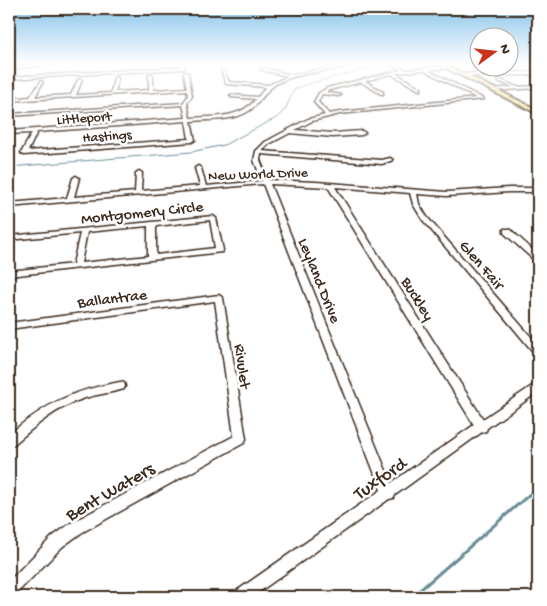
<svg xmlns="http://www.w3.org/2000/svg" width="547" height="606" viewBox="0 0 547 606" font-family="'Gochi Hand',sans-serif">
<rect width="100%" height="100%" fill="#fff"/>
<filter id="ink" filterUnits="userSpaceOnUse"><feTurbulence type="fractalNoise" baseFrequency=".02" numOctaves="2"/><feDisplacementMap in="SourceGraphic" scale="10" xChannelSelector="R" yChannelSelector="G"/><feConvolveMatrix kernelMatrix="1 2 1 2 8 2 1 2 1" color-interpolation-filters="sRGB"/></filter>
<g filter="url(#ink)">
<g fill="none" stroke-linecap="round" stroke-linejoin="round">
<polyline stroke="#688e97" stroke-width="1" points="9,167 191,152 224,145 276,118 285,110 294,90 304,85 380,66 402,63"/>
<polyline stroke="#688e97" stroke-width="3" points="412,597 538,487"/>
<defs>
<g id="minor">
<polygon points="53,63 69,63 18,68 9,76 9,73 17,66"/>
<polygon points="180,63 184,63 184,69 9,79 9,77 181,67"/>
<path d="M 349,63 L 356,63 C 334,72 307,71 284,80 C 268,86 265,96 254,107 C 238,122 211,119 191,121 L 195,140 L 192,142 L 24,155 L 21,153 L 32,133 L 9,134 L 9,131 L 186,118 L 183,105 L 9,116 L 9,114 L 183,103 L 188,96 L 187,90 L 9,101 L 9,99 L 30,97 L 41,81 L 43,82 L 35,97 L 71,95 L 78,80 L 80,79 L 82,80 L 76,95 L 111,93 L 114,78 L 116,77 L 118,78 L 115,92 L 149,90 L 149,75 L 151,74 L 153,75 L 153,90 L 187,88 L 184,73 L 186,72 L 188,73 L 192,96 L 187,102 L 190,118 C 214,116 240,119 256,99 L 231,97 L 230,95 L 258,97 L 266,87 L 226,84 L 221,70 L 224,71 L 229,82 L 269,85 L 288,76 L 261,70 L 261,68 L 293,75 ZM 186,121 L 189,139 L 28,151 L 37,132 Z"/>
<path d="M 388,63 L 393,63 L 406,70 L 447,66 L 446,68 L 428,70 L 484,99 L 340,114 L 312,121 L 295,130 L 333,133 L 362,131 L 365,133 L 362,135 L 333,137 L 290,133 L 269,144 L 262,151 L 382,160 L 390,158 L 393,160 L 382,164 L 261,154 L 260,160 L 268,180 L 316,182 L 447,192 L 509,188 L 538,188 L 538,192 L 509,192 L 447,196 L 417,194 L 419,204 L 427,217 L 538,345 L 538,355 L 535,354 L 422,219 L 413,204 L 410,193 L 335,187 L 483,419 L 538,382 L 538,392 L 487,428 L 486,431 L 482,432 L 395,495 L 394,498 L 389,499 L 252,597 L 233,597 L 235,592 L 381,490 L 263,184 L 9,207 L 9,203 L 67,198 L 73,178 L 76,176 L 79,178 L 74,197 L 135,192 L 136,173 L 139,171 L 142,173 L 141,191 L 200,186 L 195,168 L 198,166 L 201,168 L 206,186 L 262,181 L 254,160 L 256,151 L 265,142 L 308,119 L 325,115 L 314,102 L 319,93 L 327,88 L 401,70 ZM 424,70 L 476,98 L 340,112 L 329,114 L 318,102 L 322,94 L 339,96 L 341,95 L 326,92 L 329,90 L 361,82 L 381,94 L 383,94 L 383,92 L 365,81 L 391,74 L 419,90 L 421,90 L 421,88 L 395,73 ZM 270,184 L 328,187 L 474,425 L 391,483 Z"/>
<polygon points="538,72 538,74 529,75 463,76 461,75 472,73"/>
<polygon points="499,79 517,87 537,86 538,88 492,91 493,89 513,87 498,81"/>
<polygon points="11,182 14,184 11,189 9,190 9,183"/>
<path d="M 213,216 L 216,218 L 223,250 L 222,252 L 9,276 L 9,271 L 73,264 L 80,233 L 9,240 L 9,236 ZM 210,220 L 215,248 L 156,255 L 156,226 ZM 148,226 L 148,256 L 81,263 L 87,232 Z"/>
<polygon points="504,229 510,229 538,255 538,261 535,261 504,233"/>
<polygon points="219,295 223,298 246,439 244,443 81,533 62,547 14,596 9,597 9,581 52,537 71,523 234,436 215,301 9,329 9,323"/>
<path d="M 120,382 L 124,383 L 125,386 L 124,389 C 111,393 98,394 85,398 C 57,407 35,426 13,445 L 9,446 L 9,434 C 48,403 70,391 120,382 Z"/>
</g>
<polygon id="major" points="436,63 442,63 538,110 538,114"/>
</defs>
<use href="#minor" stroke="#3b2a1e" stroke-width="3"/>
<use href="#major" stroke="#3b2a1e" stroke-width="4"/>
<use href="#minor" fill="#fff" fill-rule="evenodd"/>
<use href="#major" fill="#f5e382" fill-rule="evenodd"/>
</g>
</g>
<linearGradient id="sky" x2="0" y2="1"><stop stop-color="#81c0e8"/><stop offset="0.43" stop-color="#fff"/><stop offset="1" stop-color="#fff" stop-opacity="0"/></linearGradient>
<rect width="547" height="148" fill="url(#sky)"/>
<g text-anchor="middle" stroke-width="5" stroke-linejoin="round" paint-order="stroke">
<g font-size="14" fill="#3b2a1e" stroke="#fff">
<text transform="translate(84 117) rotate(-4)" y="5">Littleport</text>
<text transform="translate(107 135) rotate(-4)" y="5">Hastings</text>
<text transform="translate(258 173) rotate(-2)" y="5">New World Drive</text>
</g>
<g font-size="16" fill="#3b2a1e" stroke="#fff">
<text transform="translate(142 211) rotate(-6)" y="6">Montgomery Circle</text>
<text transform="translate(483 264) rotate(49)" y="6">Glen Fair</text>
<text transform="translate(321 280) rotate(68)" y="6">Leyland Drive</text>
<text transform="translate(112 297) rotate(-7)" y="6">Ballantrae</text>
<text transform="translate(419 298) rotate(58)" y="6">Buckley</text>
<text transform="translate(244 366) rotate(82)" y="6">Rivulet</text>
</g>
<g font-size="19" fill="#3b2a1e" stroke="#fff">
<text transform="translate(379 477) rotate(-35)" y="7">Tuxford</text>
<text transform="translate(109 490) rotate(-30)" y="7">Bent Waters</text>
</g>
</g>
<rect width="547" height="606" fill="none" stroke="#fff" stroke-width="30"/>
<rect x="15" y="15" width="517" height="576" fill="none" stroke="#3b2a1e" stroke-width="2" filter="url(#ink)"/>
<g transform="translate(494 52) rotate(75)"><circle r="24" fill="#ffffff" stroke="#b1aaa5"/>
<path d="M0-4L9 19L0 12L-9 19Z" fill="#c8321e"/>
<text y="-8" font-size="14" font-weight="bold" text-anchor="middle" fill="#3b2a1e">N</text>
</g>
</svg>
